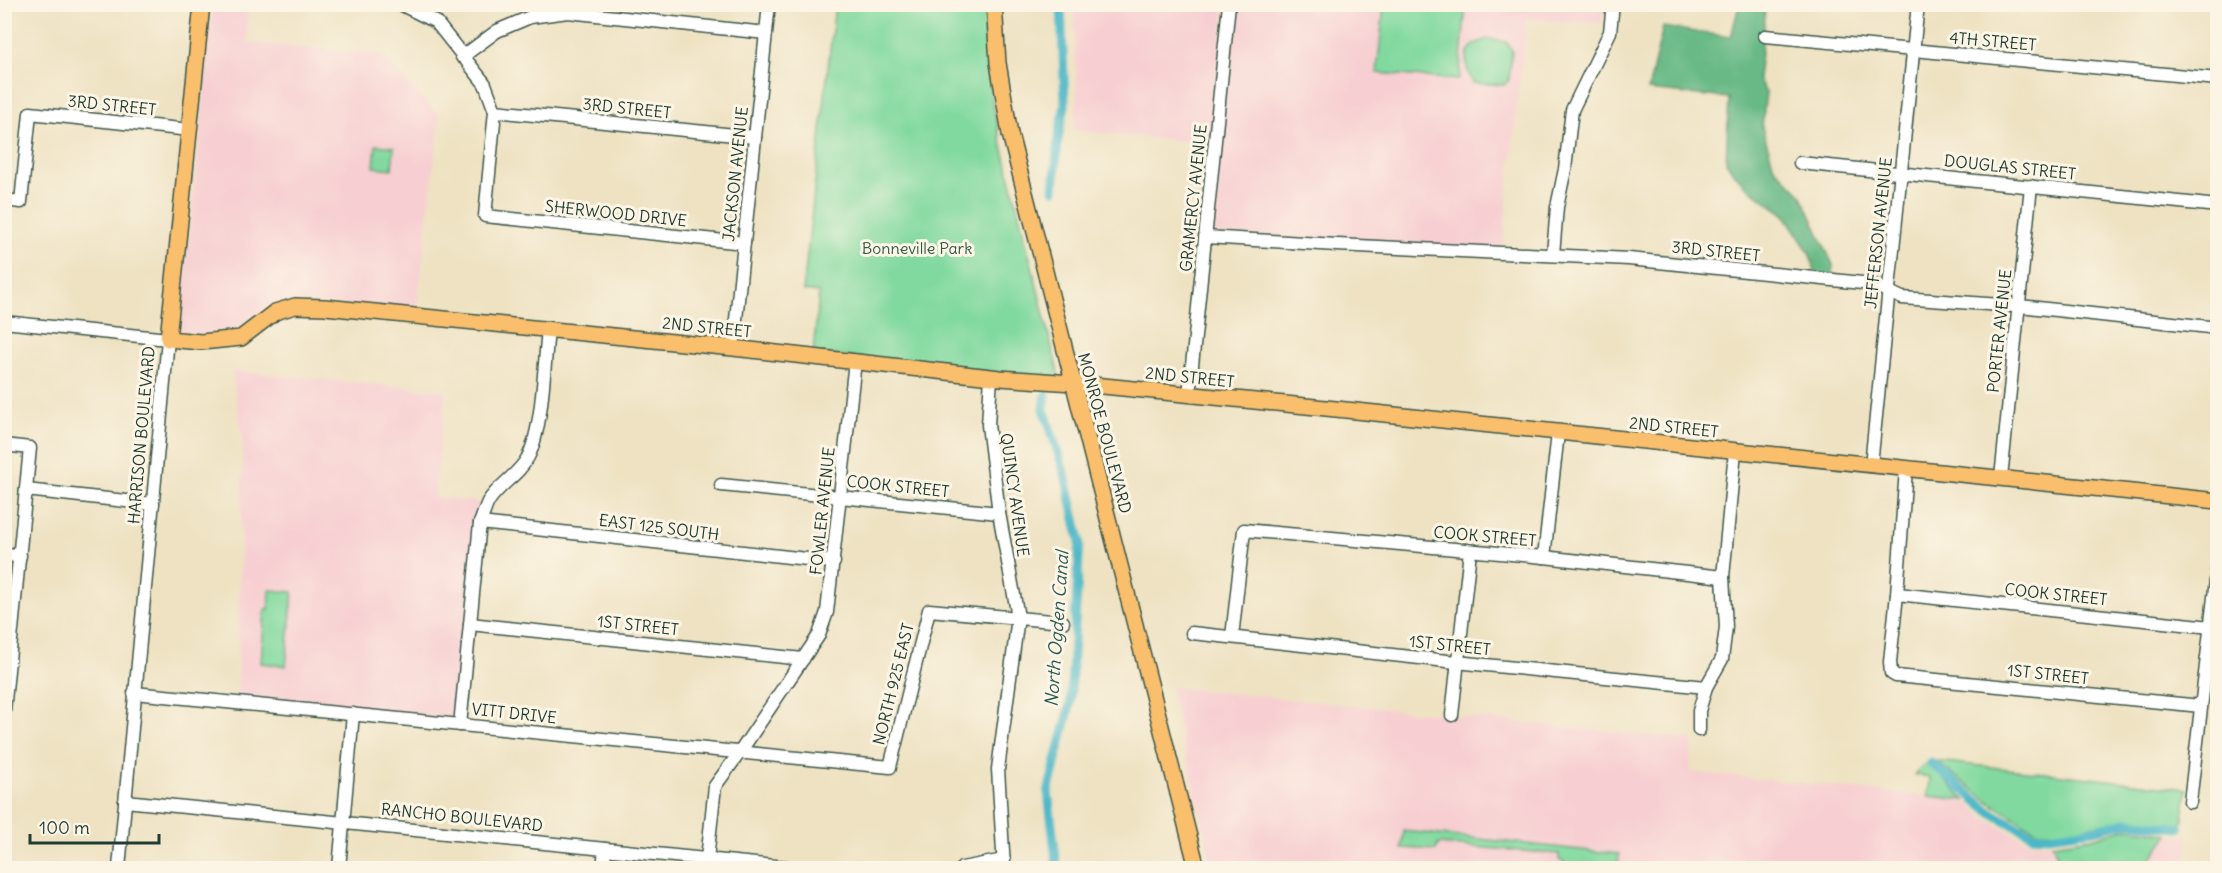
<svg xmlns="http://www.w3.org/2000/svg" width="2222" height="873" viewBox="0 0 2222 873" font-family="Delius,sans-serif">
<rect width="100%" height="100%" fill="#fcf5e5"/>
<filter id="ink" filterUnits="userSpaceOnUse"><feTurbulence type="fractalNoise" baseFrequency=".0167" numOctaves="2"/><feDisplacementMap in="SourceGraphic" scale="12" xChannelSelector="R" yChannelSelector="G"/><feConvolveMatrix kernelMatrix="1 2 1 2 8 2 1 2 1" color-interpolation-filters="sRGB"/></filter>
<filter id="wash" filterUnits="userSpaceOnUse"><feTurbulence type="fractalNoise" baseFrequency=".008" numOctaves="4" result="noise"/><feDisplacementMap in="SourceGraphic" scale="24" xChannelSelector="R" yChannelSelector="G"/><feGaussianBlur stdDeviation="1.35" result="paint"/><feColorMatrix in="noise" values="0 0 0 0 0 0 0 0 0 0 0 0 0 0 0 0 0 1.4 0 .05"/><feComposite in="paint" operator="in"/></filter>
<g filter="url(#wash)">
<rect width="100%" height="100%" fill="#eee2c2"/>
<g fill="#f7cfd2">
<polygon points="213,5 248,5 247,42 313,49 381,54 440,116 417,310 289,301 271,306 255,314 237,329 214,335 179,332"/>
<polygon points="1074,5 1225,5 1212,144 1073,130 1077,102"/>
<polygon points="1234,5 1604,5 1602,23 1526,19 1502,250 1209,233"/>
<polygon points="232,371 446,391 434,497 483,503 457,718 237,698 243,444"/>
<polygon points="1170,687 1692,740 1690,772 1965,800 1985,819 2029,842 2052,844 2092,838 2127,828 2189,837 2185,868 1213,868"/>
</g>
<g fill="#81d99f" stroke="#508b6a" stroke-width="1.5">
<polygon points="835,5 987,5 987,65 994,113 1060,380 813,353 819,293 803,291"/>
<polygon points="1384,5 1466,5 1459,80 1377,73"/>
<path d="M 1489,39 L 1506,42 L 1512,50 L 1509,80 L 1504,85 L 1473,83 C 1462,62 1463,44 1489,39 Z"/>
<polygon points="376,145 394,147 392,169 374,167"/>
<polygon points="270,590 293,592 286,666 261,663 265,609 269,609"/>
<polygon points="1936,761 2187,789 2182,825 2128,819 2061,832 2036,831 1989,802"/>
<polygon points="1927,762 1965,800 1928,796 1930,777 1915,775"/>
<polygon points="2127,828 2169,834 2148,863 2120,861 2119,868 2063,868 2052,844 2092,838"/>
<polygon points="1404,831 1619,854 1618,868 1563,868 1564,862 1559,860 1559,854 1438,844 1436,850 1402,848"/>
</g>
<polygon fill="#68b986" stroke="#447b5d" stroke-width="1.5" points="1739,5 1765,5 1764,28 1758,78 1766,93 1762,127 1774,167 1801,194 1833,265 1833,276 1816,274 1809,252 1784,214 1745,186 1726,163 1729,98 1648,90 1663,27 1731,37"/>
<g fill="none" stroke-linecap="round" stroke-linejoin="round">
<g stroke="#4cb7c8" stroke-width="9">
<polyline points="1054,190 1058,139 1065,105 1061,4"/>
<polyline points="1046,395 1044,409 1065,475 1080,541 1070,706 1048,792 1057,868"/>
<polyline points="1931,763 1990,812 2032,835 2049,836 2093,830 2127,822 2180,828"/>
</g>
</g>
</g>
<g filter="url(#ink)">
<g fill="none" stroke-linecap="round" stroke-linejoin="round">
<defs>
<g id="minor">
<polyline points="400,4 436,22 485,84 495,111 485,216 744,243"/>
<polyline points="1765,36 2218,79"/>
<polyline points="462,57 497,31 530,17 568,12 766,33"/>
<polyline points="495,111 755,137"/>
<polyline points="1800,163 2218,206"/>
<polyline points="4,200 21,202 30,113 190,130"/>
<polyline points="1206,237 1337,245 1629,259 1872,284 1902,298 2029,307 2218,328"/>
<polyline points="1553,254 1557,207 1565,169 1572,110 1610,32 1613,4"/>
<polyline points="4,322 168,339 119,868"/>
<polyline points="733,348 769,4"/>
<polyline points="991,377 988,425 999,513 1018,617 998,769 1004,868"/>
<polyline points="1189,395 1229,4"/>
<polyline points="4,445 30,448 4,711"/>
<polyline points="1871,465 1918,4"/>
<polyline points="1906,469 1897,594 1890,662 1891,673 1896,676 2201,706"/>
<polyline points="2001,478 2031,186"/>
<polyline points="721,485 999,513"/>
<polyline points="26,490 153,504"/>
<polyline points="480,523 834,562"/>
<polyline points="4,555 20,556"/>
<polyline points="1544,557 1558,433"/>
<polyline points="1897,594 2211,627"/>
<polyline points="470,624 803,659"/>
<polyline points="1192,633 1456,662 1706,687"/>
<polyline points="1232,637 1244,530 1544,557 1723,577"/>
<polyline points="134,693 890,767 929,610 1063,622"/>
<polyline points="1452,715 1470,551"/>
<path d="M 460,725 L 480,523 C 483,516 485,508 488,502 C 499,484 519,475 528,457 C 543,428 544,363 548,330"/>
<polyline points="1699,730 1699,711 1706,687 1722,659 1726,627 1723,577 1735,451"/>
<polyline points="125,801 795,868"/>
<polyline points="2190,802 2218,563"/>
<polyline points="339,868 353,714"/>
<polyline points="603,868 605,849"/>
<polyline points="706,868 715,786 740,752 819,635 827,612 855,361"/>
<polyline points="962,868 1004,860"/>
</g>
<g id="major">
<polyline points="202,4 168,339 201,342 241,338 275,312 295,306 325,307 733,348 1000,378 1073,383 1356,411 2218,501"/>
<polyline points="994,4 998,63 1010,134 1197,868"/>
</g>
</defs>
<use href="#minor" stroke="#3e5649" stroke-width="15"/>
<use href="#major" stroke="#3e5649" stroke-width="18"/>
<use href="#minor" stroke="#fff" stroke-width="12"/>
<use href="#major" stroke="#f9bf6d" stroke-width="15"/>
</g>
</g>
<g text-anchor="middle" stroke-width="6" stroke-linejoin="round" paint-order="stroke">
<g font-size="16" fill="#1f3d34" stroke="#fcf5e5">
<text transform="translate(1993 41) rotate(5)" y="6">4TH STREET</text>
<text transform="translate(112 105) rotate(6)" y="6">3RD STREET</text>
<text transform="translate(627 108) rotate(6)" y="6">3RD STREET</text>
<text transform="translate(2010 167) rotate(6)" y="6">DOUGLAS STREET</text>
<text transform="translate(735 174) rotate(-84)" y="6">JACKSON AVENUE</text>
<text transform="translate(1193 198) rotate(-84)" y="6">GRAMERCY AVENUE</text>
<text transform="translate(616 213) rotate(6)" y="6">SHERWOOD DRIVE</text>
<text transform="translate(1878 233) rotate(-84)" y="6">JEFFERSON AVENUE</text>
<text transform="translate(1716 251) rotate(6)" y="6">3RD STREET</text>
<text transform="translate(707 327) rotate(6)" y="6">2ND STREET</text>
<text transform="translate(1999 331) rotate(-84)" y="6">PORTER AVENUE</text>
<text transform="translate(1190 377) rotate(6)" y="6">2ND STREET</text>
<text transform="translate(1674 427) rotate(6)" y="6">2ND STREET</text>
<text transform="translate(1105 433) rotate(75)" y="6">MONROE BOULEVARD</text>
<text transform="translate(141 435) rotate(-85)" y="6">HARRISON BOULEVARD</text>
<text transform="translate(898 486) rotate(6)" y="6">COOK STREET</text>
<text transform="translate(1015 495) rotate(82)" y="6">QUINCY AVENUE</text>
<text transform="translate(822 511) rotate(-84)" y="6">FOWLER AVENUE</text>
<text transform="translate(659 527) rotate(7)" y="6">EAST 125 SOUTH</text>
<text transform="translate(1485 536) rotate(5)" y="6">COOK STREET</text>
<text transform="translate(2056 594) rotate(6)" y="6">COOK STREET</text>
<text transform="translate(638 625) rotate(6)" y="6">1ST STREET</text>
<text transform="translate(1450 645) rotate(6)" y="6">1ST STREET</text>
<text transform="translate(2048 674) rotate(6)" y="6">1ST STREET</text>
<text transform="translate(893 684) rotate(-76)" y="6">NORTH 925 EAST</text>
<text transform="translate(514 713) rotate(6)" y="6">VITT DRIVE</text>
<text transform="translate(462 817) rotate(6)" y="6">RANCHO BOULEVARD</text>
</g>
<g font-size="16" fill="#335c49" stroke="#fcf5e5">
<text x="917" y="254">Bonneville Park</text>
</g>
<g font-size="18" font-style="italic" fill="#2a5c59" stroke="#fcf5e5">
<text transform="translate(1057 629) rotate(-86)" y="6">North Ogden Canal</text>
</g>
</g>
<rect width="2222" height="873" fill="none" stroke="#fcf5e5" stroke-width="24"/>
<path d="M30 834v9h129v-9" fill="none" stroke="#1f3d34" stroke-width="3"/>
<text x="39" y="834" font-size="18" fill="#1f3d34" stroke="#fcf5e5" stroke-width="4.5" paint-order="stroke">100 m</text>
</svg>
